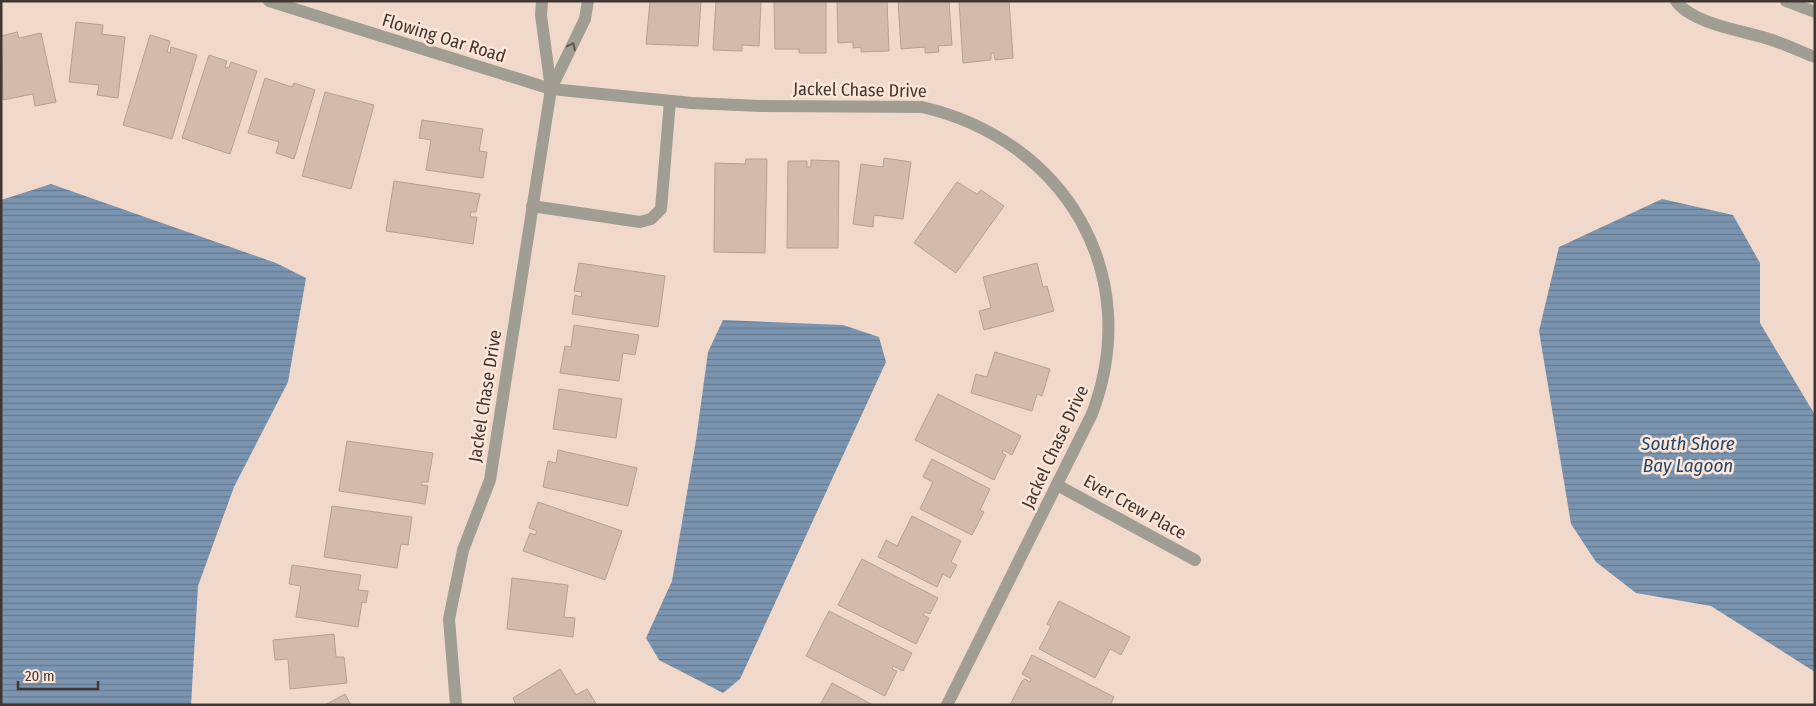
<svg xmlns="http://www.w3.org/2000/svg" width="1816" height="706" viewBox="0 0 1816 706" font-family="'Fira Sans Condensed',sans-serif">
<defs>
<pattern id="water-rules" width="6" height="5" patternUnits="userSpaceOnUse" patternTransform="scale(1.25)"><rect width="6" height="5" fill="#7b95b0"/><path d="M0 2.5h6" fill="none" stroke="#667a90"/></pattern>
</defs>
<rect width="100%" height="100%" fill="#f0d9cb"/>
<g fill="url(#water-rules)">
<polygon points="51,184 276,263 306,278 288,382 234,487 198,586 191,705 1,705 1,200"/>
<polygon points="1662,199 1733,215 1760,263 1760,323 1815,415 1815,672 1711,606 1636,593 1596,562 1571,524 1539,331 1559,247"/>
<polygon points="723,320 843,325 879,337 886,362 740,679 723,693 659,660 646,638 672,581 696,440 708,352"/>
</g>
<g fill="#d1bbad" stroke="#b5a093">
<polygon points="650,1 701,1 698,46 646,44"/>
<polygon points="716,1 761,1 759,46 742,45 742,51 713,50"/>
<polygon points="774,1 826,1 826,53 799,53 799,49 775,49"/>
<polygon points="837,1 887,1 889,51 861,52 861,47 853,48 853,42 838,43"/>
<polygon points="898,1 949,1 952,45 938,46 939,52 925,53 925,47 901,49"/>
<polygon points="959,1 1009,1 1013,58 995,60 994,53 991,53 991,60 963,63"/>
<polygon points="76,22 103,25 102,34 125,37 118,98 97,95 99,85 69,82"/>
<polygon points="17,32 19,38 41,33 56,102 35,106 33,94 3,100 1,36"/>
<polygon points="150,35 170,41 167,52 170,53 171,47 197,55 172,139 123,125"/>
<polygon points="209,55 227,61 225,67 229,68 231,62 257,71 230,154 182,138"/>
<polygon points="265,78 292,87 294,83 315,90 294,159 276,153 279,142 248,133"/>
<polygon points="325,92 374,105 351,189 302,176"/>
<polygon points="422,120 483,129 479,151 487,152 483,178 426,170 431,140 419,138"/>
<polygon points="884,158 911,162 903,219 874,215 873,227 853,224 861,164 883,167"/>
<polygon points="746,159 767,159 765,253 714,252 715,163 745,164"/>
<polygon points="811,160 839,161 838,248 787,248 788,161 807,161 807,167 811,167"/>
<polygon points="394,181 480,194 476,212 471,212 470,217 477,217 473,244 386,231"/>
<polygon points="957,182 977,194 981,190 1004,206 956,273 914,243"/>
<polygon points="579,263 665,276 658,327 572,314 575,295 581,297 582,292 574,291"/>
<polygon points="1037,263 1043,287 1047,286 1054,311 984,330 979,311 991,308 983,277"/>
<polygon points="574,325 639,335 635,355 623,353 619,381 560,373 565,346 571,347"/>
<polygon points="995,352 1050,369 1042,396 1037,394 1032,411 971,393 976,374 987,377"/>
<polygon points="559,389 622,399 616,438 553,429"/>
<polygon points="938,394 1021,436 1012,455 1003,450 1002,453 1006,455 994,480 915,440"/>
<polygon points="347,441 433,453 428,482 422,482 421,485 428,486 425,504 339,491"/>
<polygon points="558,450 637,468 628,506 543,487 548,461 556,463"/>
<polygon points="932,459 990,489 980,510 984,512 972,535 920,509 933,482 923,477"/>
<polygon points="538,502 622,531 605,580 523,551 530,533 535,535 537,531 529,528"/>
<polygon points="332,506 412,517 408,545 401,544 397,568 324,557"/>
<polygon points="912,516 961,541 951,562 957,565 950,578 943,574 937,587 878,557 886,540 897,546"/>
<polygon points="862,559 938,598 930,614 925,612 923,615 929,618 916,644 838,605"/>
<polygon points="292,565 361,575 358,590 368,591 366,603 362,602 358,627 296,617 301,586 289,584"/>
<polygon points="512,578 568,585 564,617 575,618 573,637 507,629"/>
<polygon points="1059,601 1130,637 1121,655 1110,649 1095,678 1039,649 1051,626 1047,624"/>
<polygon points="829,611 912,653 903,671 893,666 892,669 897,671 885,696 806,656"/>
<polygon points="334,634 336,657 344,657 347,683 290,689 288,659 275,660 273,640"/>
<polygon points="1032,655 1114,697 1110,705 1016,705 1011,703 1022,681 1025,679 1030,682 1031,679 1022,674"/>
<polygon points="560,669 576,695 587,689 597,705 516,705 513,698"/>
<polygon points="832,683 873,705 820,705"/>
<polygon points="345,694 351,705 325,705"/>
</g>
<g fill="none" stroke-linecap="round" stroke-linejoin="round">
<g stroke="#a09d93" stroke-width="12">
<path d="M 269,1 L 551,89 L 692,103 L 761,106 L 922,107 C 1065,140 1145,274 1092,414 L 947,705"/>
<polyline points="542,1 541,15 551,89"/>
<path d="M 1676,1 C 1693,25 1748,31 1775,41 C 1789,46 1802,52 1815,57"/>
<polyline points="1786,1 1815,12"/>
<polyline points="532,206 640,222 651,219 661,209 670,101"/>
<polyline points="1057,485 1195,560"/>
<polyline points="456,705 449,619 463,550 490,480 551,89 585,19 588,1"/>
</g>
</g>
<defs><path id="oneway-chevron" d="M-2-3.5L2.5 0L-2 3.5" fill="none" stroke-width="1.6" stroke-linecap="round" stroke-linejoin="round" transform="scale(1.25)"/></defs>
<use stroke="#5d564f" href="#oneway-chevron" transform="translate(572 46) rotate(-64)"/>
<g text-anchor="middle" stroke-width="5" stroke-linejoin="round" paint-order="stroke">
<g font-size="18" fill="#403732" stroke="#fde6d8">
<text transform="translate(444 38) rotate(17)" y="6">Flowing Oar Road</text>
<text transform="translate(860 90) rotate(1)" y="6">Jackel Chase Drive</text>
<text transform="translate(485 396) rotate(-81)" y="6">Jackel Chase Drive</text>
<text transform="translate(1055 447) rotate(-65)" y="6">Jackel Chase Drive</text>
<text transform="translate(1135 507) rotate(29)" y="6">Ever Crew Place</text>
</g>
<g font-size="19" font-style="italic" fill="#21486f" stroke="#fde6d8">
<text x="1688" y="450">South Shore<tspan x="1688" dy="22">Bay Lagoon</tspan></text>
</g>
</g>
<rect width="1816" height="706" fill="none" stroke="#403732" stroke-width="5"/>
<path d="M18 681v8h80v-8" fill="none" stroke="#403732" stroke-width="2.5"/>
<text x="25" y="681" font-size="15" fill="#403732" stroke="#fde6d8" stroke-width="4" paint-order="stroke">20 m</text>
</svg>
